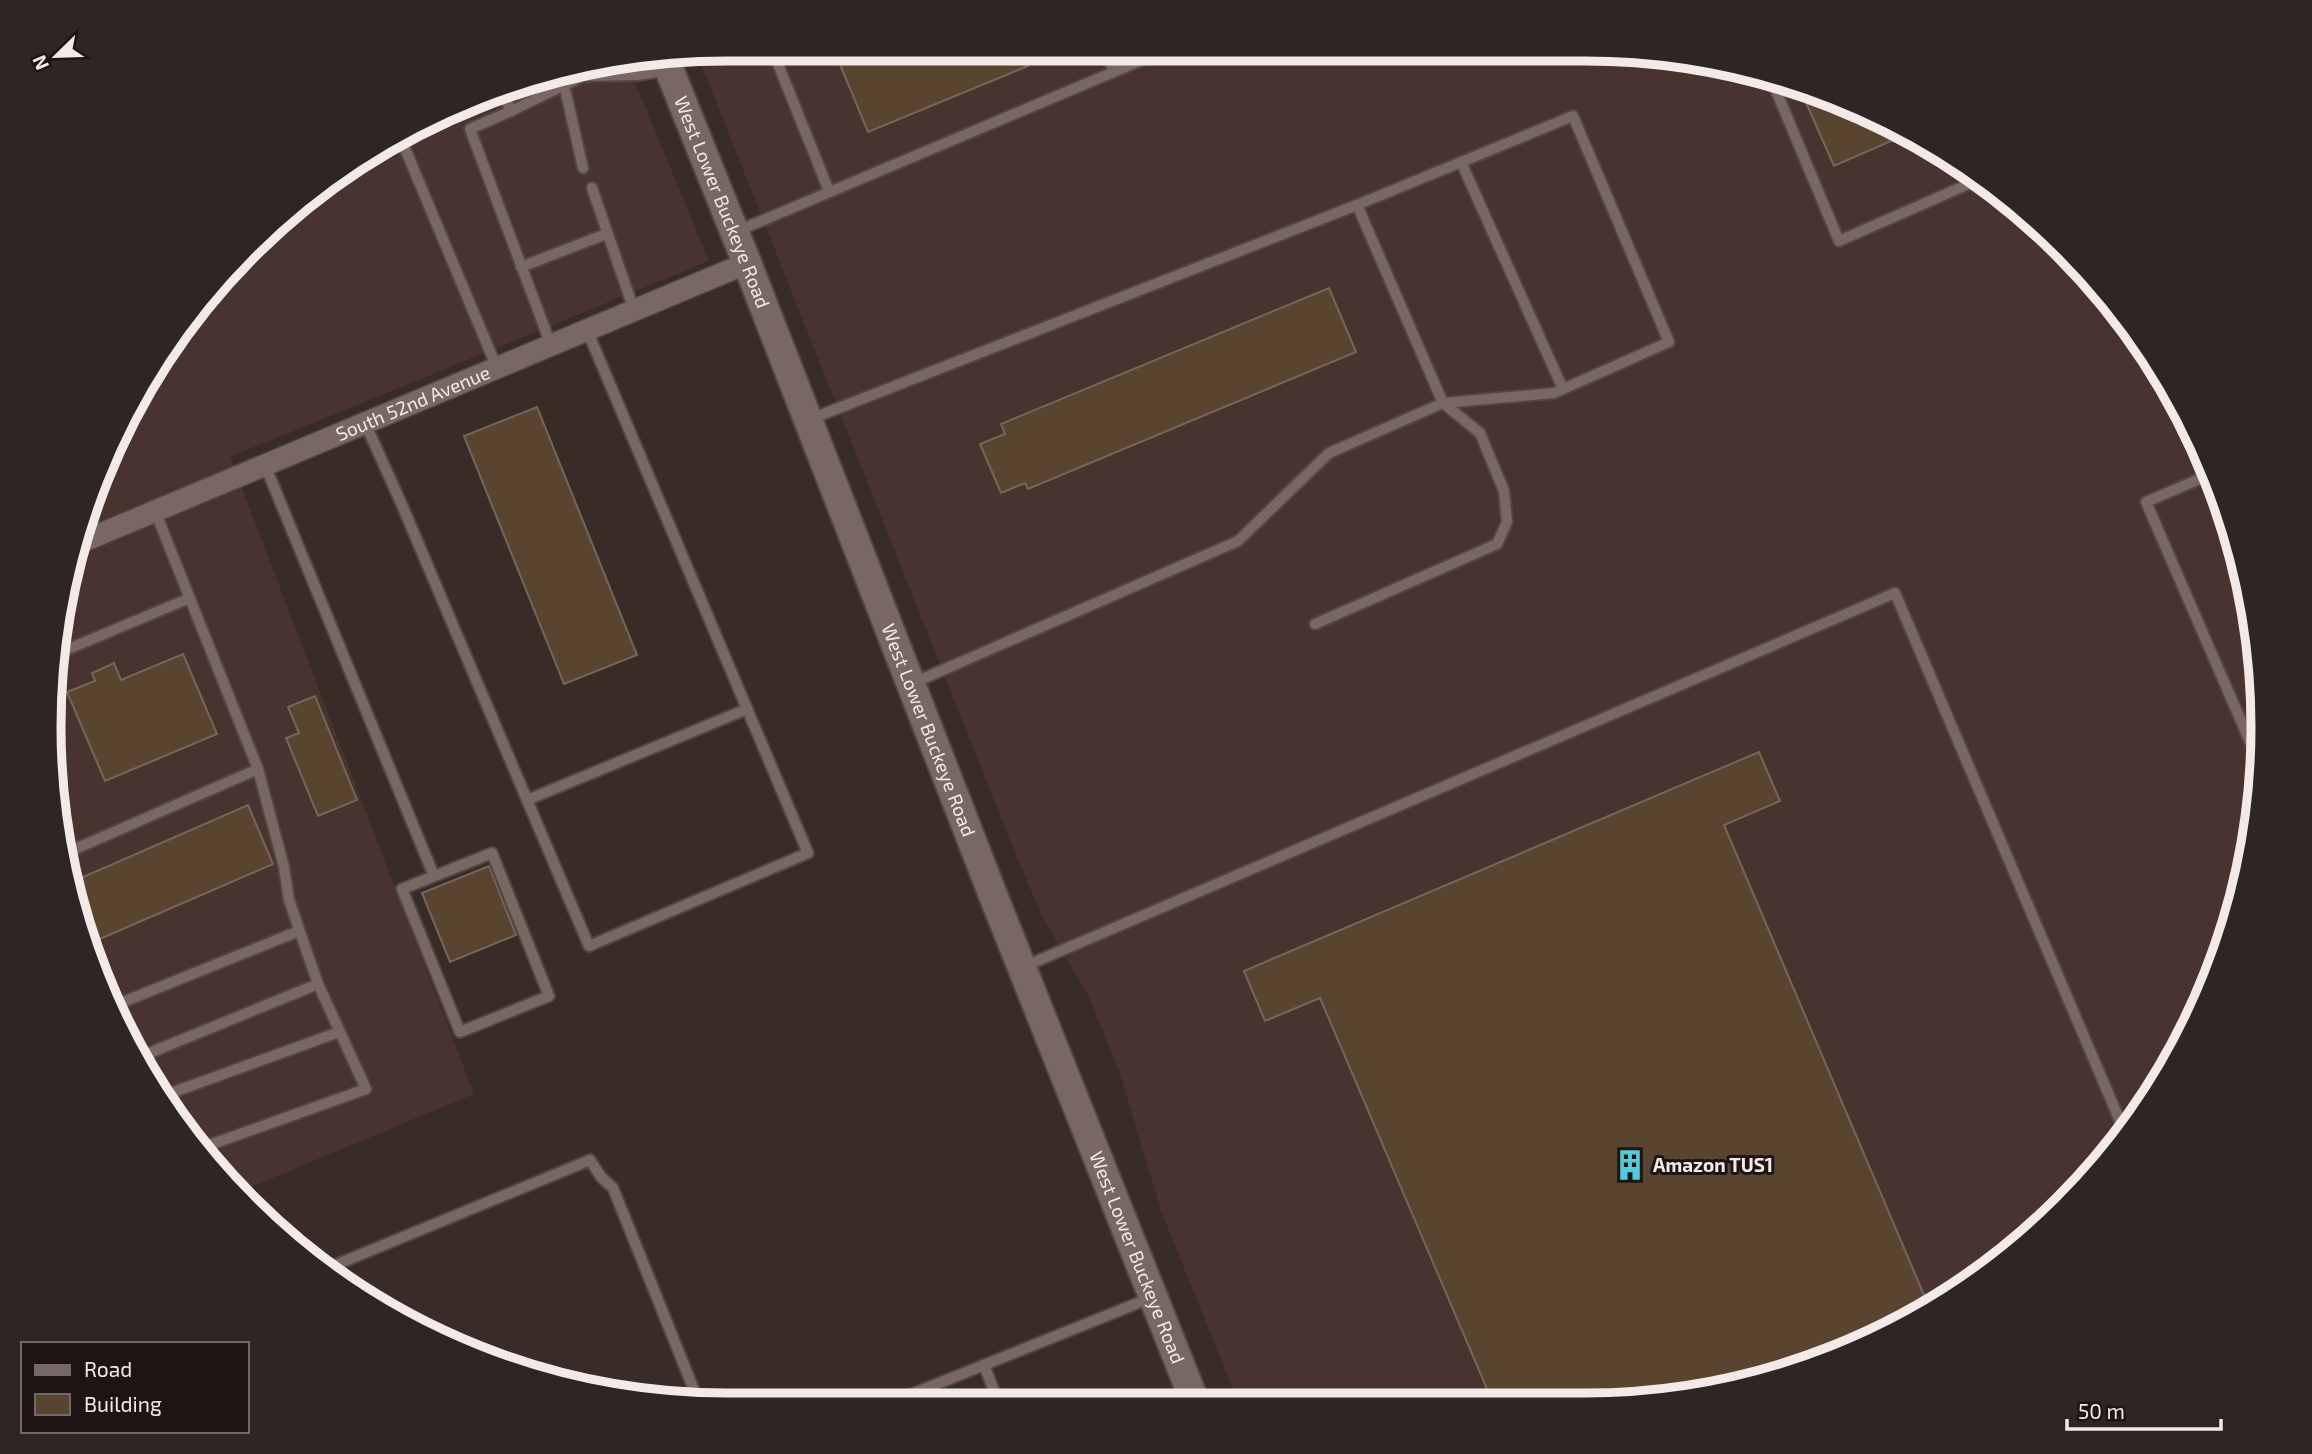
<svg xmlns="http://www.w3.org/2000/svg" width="2312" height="1454" viewBox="0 0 2312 1454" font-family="'Exo 2',sans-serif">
<rect width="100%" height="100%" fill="#392b28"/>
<g fill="#48332e">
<polygon points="727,49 1673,55 1845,101 1998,189 2095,280 2172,388 2227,509 2257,639 2262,772 2240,903 2193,1027 2123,1140 2032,1237 1924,1314 1761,1382 1630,1404 1238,1402 1161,1211 1120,1074 1089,997 1043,918 1015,853 697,54"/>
<polygon points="628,65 709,261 230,457 474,1094 244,1190 163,1104 72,903 49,727 85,509 189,315 350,163 509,85"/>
</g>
<g fill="#59452f" stroke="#72675c" stroke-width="2">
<polygon points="834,50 1021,51 1028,66 868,132"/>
<polygon points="1800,89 1845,101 1905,135 1834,166"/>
<polygon points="1329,288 1356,352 1028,489 1025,483 1001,493 980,444 1005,434 1001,424"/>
<polygon points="537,407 637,655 564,684 464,436"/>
<polygon points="183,654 217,734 105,781 67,692 95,681 92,673 114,663 121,680"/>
<polygon points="315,696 357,800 318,816 286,738 299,733 288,707"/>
<polygon points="1759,752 1780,801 1724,825 1930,1309 1924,1314 1761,1382 1630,1404 1493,1403 1320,998 1265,1021 1244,971"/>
<polygon points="248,805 273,864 100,939 74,881"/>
<polygon points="489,866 516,935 450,962 422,893"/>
</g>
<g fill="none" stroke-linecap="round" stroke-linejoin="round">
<defs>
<g id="lane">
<polyline points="772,49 829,191"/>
<polyline points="1105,51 1114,71"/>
<polyline points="562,76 583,168"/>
<polyline points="1772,81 1839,241 1980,179"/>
<polyline points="501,89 511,111 583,76 638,75 668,70"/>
<polyline points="511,111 470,129 551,345"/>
<polyline points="401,139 497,368"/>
<polyline points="1461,162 1563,389"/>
<polyline points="592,188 634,310"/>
<polyline points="735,232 1161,52"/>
<polyline points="521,267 606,234"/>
<polyline points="808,420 1357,205 1443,403 1329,453 1238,541 913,683"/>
<polyline points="365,423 402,505 589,946 808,853 587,330"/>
<polyline points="265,465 434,876"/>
<polyline points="2211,474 2146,502 2261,767"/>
<polyline points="1315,624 1497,544 1507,522 1504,491 1480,433 1443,403 1554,393 1669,342 1573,116 1357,205"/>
<polyline points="61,652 190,598"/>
<polyline points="527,800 747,709"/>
<polyline points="66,853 258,769"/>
<polygon points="492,853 549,996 460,1032 402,889"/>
<polyline points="1023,967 1895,593 2126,1135"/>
<polyline points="118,1004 299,931"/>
<polyline points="142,1056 318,984 289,900 284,867 258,769 155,511"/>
<polyline points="160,1097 339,1032"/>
<polyline points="204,1147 366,1089 318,984"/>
<polyline points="323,1270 590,1160 601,1177 613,1188 698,1400"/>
<polyline points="984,1365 998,1401"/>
<polyline points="897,1400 1153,1297"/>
</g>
<g id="street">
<path id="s1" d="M 79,543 L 747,263"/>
</g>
<g id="secondary">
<path id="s2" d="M 665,59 L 747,263 L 993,895 L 1195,1402"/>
</g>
</defs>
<use href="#lane" stroke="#534744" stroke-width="14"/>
<use href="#street" stroke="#534744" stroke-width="24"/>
<use href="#secondary" stroke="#534744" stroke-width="32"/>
<use href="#lane" stroke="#786763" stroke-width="10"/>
<use href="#street" stroke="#786763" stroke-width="21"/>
<use href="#secondary" stroke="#786763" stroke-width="28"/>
</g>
<defs>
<symbol id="building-bare" viewBox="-9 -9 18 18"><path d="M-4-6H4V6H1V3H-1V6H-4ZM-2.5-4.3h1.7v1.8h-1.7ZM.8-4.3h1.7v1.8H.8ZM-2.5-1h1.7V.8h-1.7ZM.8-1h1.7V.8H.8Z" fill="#52cbda" stroke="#1c1514" stroke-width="2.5" paint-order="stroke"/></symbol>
</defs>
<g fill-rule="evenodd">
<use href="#building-bare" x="1608" y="1143" width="44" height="44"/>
</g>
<g text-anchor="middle" stroke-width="6" stroke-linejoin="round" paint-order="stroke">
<g font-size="19" fill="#f3eae7" stroke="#1c1514">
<text dy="7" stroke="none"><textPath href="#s2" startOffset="154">West Lower Buckeye Road</textPath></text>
<text dy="7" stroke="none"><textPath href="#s1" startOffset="362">South 52nd Avenue</textPath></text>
<text dy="7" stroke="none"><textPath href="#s2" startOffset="721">West Lower Buckeye Road</textPath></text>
<text dy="7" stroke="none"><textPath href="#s2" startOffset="1288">West Lower Buckeye Road</textPath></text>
</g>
<g font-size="19" font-weight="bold" fill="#f3eae7" stroke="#1c1514" text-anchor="start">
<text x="1653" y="1172">Amazon TUS1</text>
</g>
</g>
<path d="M0 0H2312V1454H0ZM727 61H1585A666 666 0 0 1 2251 727V727A666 666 0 0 1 1585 1393H727A666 666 0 0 1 61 727V727A666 666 0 0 1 727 61Z" fill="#2d2625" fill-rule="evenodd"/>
<path fill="none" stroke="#f3eae7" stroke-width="9" d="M727 61H1585A666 666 0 0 1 2251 727V727A666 666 0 0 1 1585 1393H727A666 666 0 0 1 61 727V727A666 666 0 0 1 727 61Z"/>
<rect x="21" y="1342" width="228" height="91" fill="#1c1514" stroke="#726a68" stroke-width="2"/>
<rect x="35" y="1365" width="35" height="10" fill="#786763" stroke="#726a68" stroke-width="2"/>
<text x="84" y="1377" font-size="21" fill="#f3eae7">Road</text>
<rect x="35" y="1394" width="35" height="21" fill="#59452f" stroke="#726a68" stroke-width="2"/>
<text x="84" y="1412" font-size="21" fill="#f3eae7">Building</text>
<g transform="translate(56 56) rotate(247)" stroke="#1c1514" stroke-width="5" paint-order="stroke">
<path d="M0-5L12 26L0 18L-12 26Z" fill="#f3eae7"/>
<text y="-10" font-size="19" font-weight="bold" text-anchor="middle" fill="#f3eae7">N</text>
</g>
<path d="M2067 1419v10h154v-10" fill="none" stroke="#f3eae7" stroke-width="3.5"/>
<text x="2078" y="1419" font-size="21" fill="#f3eae7" stroke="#1c1514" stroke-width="5" paint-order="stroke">50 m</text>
</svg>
